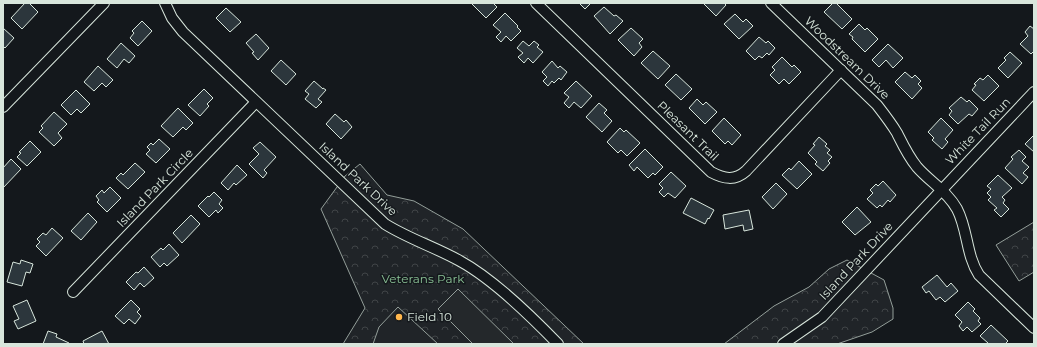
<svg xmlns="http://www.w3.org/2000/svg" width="1037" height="347" viewBox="0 0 1037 347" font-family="Montserrat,sans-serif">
<defs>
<pattern id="forest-crowns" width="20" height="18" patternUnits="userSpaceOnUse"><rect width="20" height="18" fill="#202428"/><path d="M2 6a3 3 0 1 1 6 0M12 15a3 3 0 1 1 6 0" fill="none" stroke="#404447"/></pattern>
</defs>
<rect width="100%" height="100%" fill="#14181c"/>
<g fill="url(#forest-crowns)" stroke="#939e99">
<polygon points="360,164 387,195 414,201 463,229 584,344 343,344 365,308 321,209 345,176"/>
<polygon points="1034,222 1034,272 1019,281 996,245"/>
<polygon points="847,260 884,280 893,308 893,319 872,332 837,344 724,344 774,306 809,287 829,269"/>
</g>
<polygon fill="#202428" stroke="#939e99" points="398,307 438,344 373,344 379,327"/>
<polygon fill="#24282b" stroke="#939e99" points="458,289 514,344 473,344 438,309"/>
<g fill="#2c363c" stroke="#d8e6dc">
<polygon points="25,3 29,3 38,12 22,29 11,18"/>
<polygon points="471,3 493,3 497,7 486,18"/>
<polygon points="579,3 591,3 585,9"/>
<polygon points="705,3 724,3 726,5 716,16 704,4"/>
<polygon points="833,3 836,3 852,19 842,29 824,12"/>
<polygon points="604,7 614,16 616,15 623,21 610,34 594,16"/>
<polygon points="226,8 241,22 230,32 216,18"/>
<polygon points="505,13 518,26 517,27 521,31 511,41 506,36 501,42 496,37 501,32 493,25"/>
<polygon points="735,14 743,22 746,19 753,26 739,39 724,24"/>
<polygon points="142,21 152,31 138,46 130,38 134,33 132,31"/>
<polygon points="859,24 865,30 867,28 878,39 865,52 852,39 853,37 849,34"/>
<polygon points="1030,26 1034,29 1034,51 1031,54 1020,44 1028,36 1025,32"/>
<polygon points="3,28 14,38 5,48 3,46"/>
<polygon points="631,28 643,39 639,43 642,47 634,56 618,40"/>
<polygon points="256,34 269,48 258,60 252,53 254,52 246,43"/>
<polygon points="759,37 766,43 768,41 775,48 769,55 767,53 762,58 759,56 755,60 746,51"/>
<polygon points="523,41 529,46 534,41 539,45 537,47 543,52 533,63 528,58 524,63 518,57 523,53 517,48"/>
<polygon points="121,43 135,56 129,63 124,59 117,68 107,59"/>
<polygon points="888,44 903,58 893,68 886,60 879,67 872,60"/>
<polygon points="653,51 670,66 658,79 641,63"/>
<polygon points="1010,52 1022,63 1008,78 998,68 1006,60 1004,58"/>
<polygon points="782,57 792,67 794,65 801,72 789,84 784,79 779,84 770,75 775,70 772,67"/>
<polygon points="281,60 296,74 286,85 271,71"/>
<polygon points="552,61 558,68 560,66 567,72 561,80 559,78 554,83 552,81 548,86 543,81 547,77 542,72"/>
<polygon points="98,66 113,80 106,87 102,83 94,91 84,82"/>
<polygon points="905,72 912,78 915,75 921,81 918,84 922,88 912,99 895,82"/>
<polygon points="676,74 692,89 681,100 665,85"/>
<polygon points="988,75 999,86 984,101 972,90 976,85 974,84 980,78 983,80"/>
<polygon points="314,81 323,89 323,88 326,90 318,99 322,102 316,108 305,99 309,94 305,91"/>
<polygon points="576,81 592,96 581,108 574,102 569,108 564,103 569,97 564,93"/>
<polygon points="204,89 213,98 207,104 209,106 200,116 188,105"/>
<polygon points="76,90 90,104 81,113 77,109 71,115 61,105"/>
<polygon points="961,97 967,102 969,100 978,109 972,116 969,114 958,124 949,115 952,111 949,108"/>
<polygon points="697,99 703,105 706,102 717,112 705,124 689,108"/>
<polygon points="599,103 607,110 604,113 612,121 602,132 586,117"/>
<polygon points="178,108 193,123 186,130 183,127 173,137 161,126"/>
<polygon points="54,112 67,124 58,133 62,138 54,146 39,132 43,128 41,126"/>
<polygon points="335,114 344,122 346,120 352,127 341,139 326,124"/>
<polygon points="724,118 741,135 732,145 728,141 725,144 712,131"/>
<polygon points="941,118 953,130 945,139 948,142 942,149 932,140 934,138 928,132"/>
<polygon points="620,128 624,132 626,130 640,143 627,156 621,150 618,153 607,142"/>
<polygon points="1034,135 1034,152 1025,144"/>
<polygon points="819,137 827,144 825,146 830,150 827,153 832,157 828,161 830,163 823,171 815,164 817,162 808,153 815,145 813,144"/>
<polygon points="159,139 170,149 156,163 146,154 150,150 147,147 151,143 153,145"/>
<polygon points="30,141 41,152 27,166 17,157 21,153 19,152"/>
<polygon points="260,142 276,157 264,170 267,173 263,178 249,164 259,154 253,148"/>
<polygon points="645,149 663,167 655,175 653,173 648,178 637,167 634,171 629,165"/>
<polygon points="1019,150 1026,157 1022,161 1029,167 1023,173 1028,177 1022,184 1005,168 1013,159 1011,157"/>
<polygon points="11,159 21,169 3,188 3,168"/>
<polygon points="799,161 812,174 797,189 782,175 789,168 791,170"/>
<polygon points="135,163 145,172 128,189 116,178 121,173 123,175"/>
<polygon points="237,165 247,175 236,185 234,183 228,190 221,183"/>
<polygon points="671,172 686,186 675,198 668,193 664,197 659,192 663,188 659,184"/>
<polygon points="998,175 1012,188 1002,197 1005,200 1003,203 1009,209 1001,217 994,210 997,208 988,200 991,197 987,193 991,189 987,186"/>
<polygon points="883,181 896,195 890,202 888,200 882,207 880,205 877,208 867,199 873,193 870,190 876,184 878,186"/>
<polygon points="776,183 787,194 773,209 762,197"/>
<polygon points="110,187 121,198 107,212 97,202 99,200 96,196 102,190 104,193"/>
<polygon points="214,192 222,200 219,204 223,208 218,213 216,210 209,217 198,206 208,196 209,197"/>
<polygon points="691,198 714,210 709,219 708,218 705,224 683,213"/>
<polygon points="857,207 871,222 855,235 842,222"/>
<polygon points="749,210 753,229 744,231 743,225 725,229 723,215"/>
<polygon points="88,213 97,222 81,240 71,231"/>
<polygon points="191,215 200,224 182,243 173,233"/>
<polygon points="52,228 63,238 46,256 36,246 40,242 37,239 43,233 46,235"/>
<polygon points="169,244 179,255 167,266 164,263 160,267 151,257 161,248 163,250"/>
<polygon points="21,260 33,264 30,273 26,272 22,286 7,282 13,262 20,264"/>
<polygon points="144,267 154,278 144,287 140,283 134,290 126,282 136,272 138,273"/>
<polygon points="937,275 947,287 951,283 958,291 945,302 940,297 936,300 929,291 926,293 922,287"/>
<polygon points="27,300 36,321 18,329 14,321 19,319 13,306"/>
<polygon points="131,300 140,309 137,312 141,316 135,324 129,319 124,324 115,316"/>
<polygon points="968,302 975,309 973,311 980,318 978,321 981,324 972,332 967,327 963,331 959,326 962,322 955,315"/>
<polygon points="991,325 1008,341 1005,344 987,344 988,343 980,336"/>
<polygon points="48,331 57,334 56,337 69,343 68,344 43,344"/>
<polygon points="102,331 109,344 84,344 83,341"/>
</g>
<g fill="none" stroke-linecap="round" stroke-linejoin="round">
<defs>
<g id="minor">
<path d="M 165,3 L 172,18 L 183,32 L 385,224 C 409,239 435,247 460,261 C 493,279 531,316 558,344"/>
<path d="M 536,3 L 711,172 C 724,179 735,181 746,171 L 841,70"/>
<path d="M 771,3 L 877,105 C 884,114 891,123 897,133 C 903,145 908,156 917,167 C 930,182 947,191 957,209 C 968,230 966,255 979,275 L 1034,328"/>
<polyline points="3,107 104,3"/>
<polyline points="73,292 256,102"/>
<polyline points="783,344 822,317 1034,92"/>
</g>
</defs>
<use href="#minor" stroke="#d8e6dc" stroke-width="12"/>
<use href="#minor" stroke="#14181c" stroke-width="10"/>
</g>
<circle fill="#ffb74d" stroke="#14181c" stroke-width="1.5" cx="399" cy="317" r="4"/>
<g text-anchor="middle" stroke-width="3" stroke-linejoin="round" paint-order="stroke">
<g font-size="12" fill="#d8e6dc" stroke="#14181c">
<text transform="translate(847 58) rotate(44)" y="4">Woodstream Drive</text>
<text transform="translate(688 131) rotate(44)" y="4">Pleasant Trail</text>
<text transform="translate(978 131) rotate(-46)" y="4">White Tail Run</text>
<text transform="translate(358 179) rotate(43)" y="4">Island Park Drive</text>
<text transform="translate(155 188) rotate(-46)" y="4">Island Park Circle</text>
<text transform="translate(856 261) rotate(-47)" y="4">Island Park Drive</text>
</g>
<g font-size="12" fill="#8ac095" stroke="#14181c">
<text x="423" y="283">Veterans Park</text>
</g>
<g font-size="12" fill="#d8e6dc" stroke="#14181c" text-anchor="start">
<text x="407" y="321">Field 10</text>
</g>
</g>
<rect width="1037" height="347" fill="none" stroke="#d8e6dc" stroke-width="8"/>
</svg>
